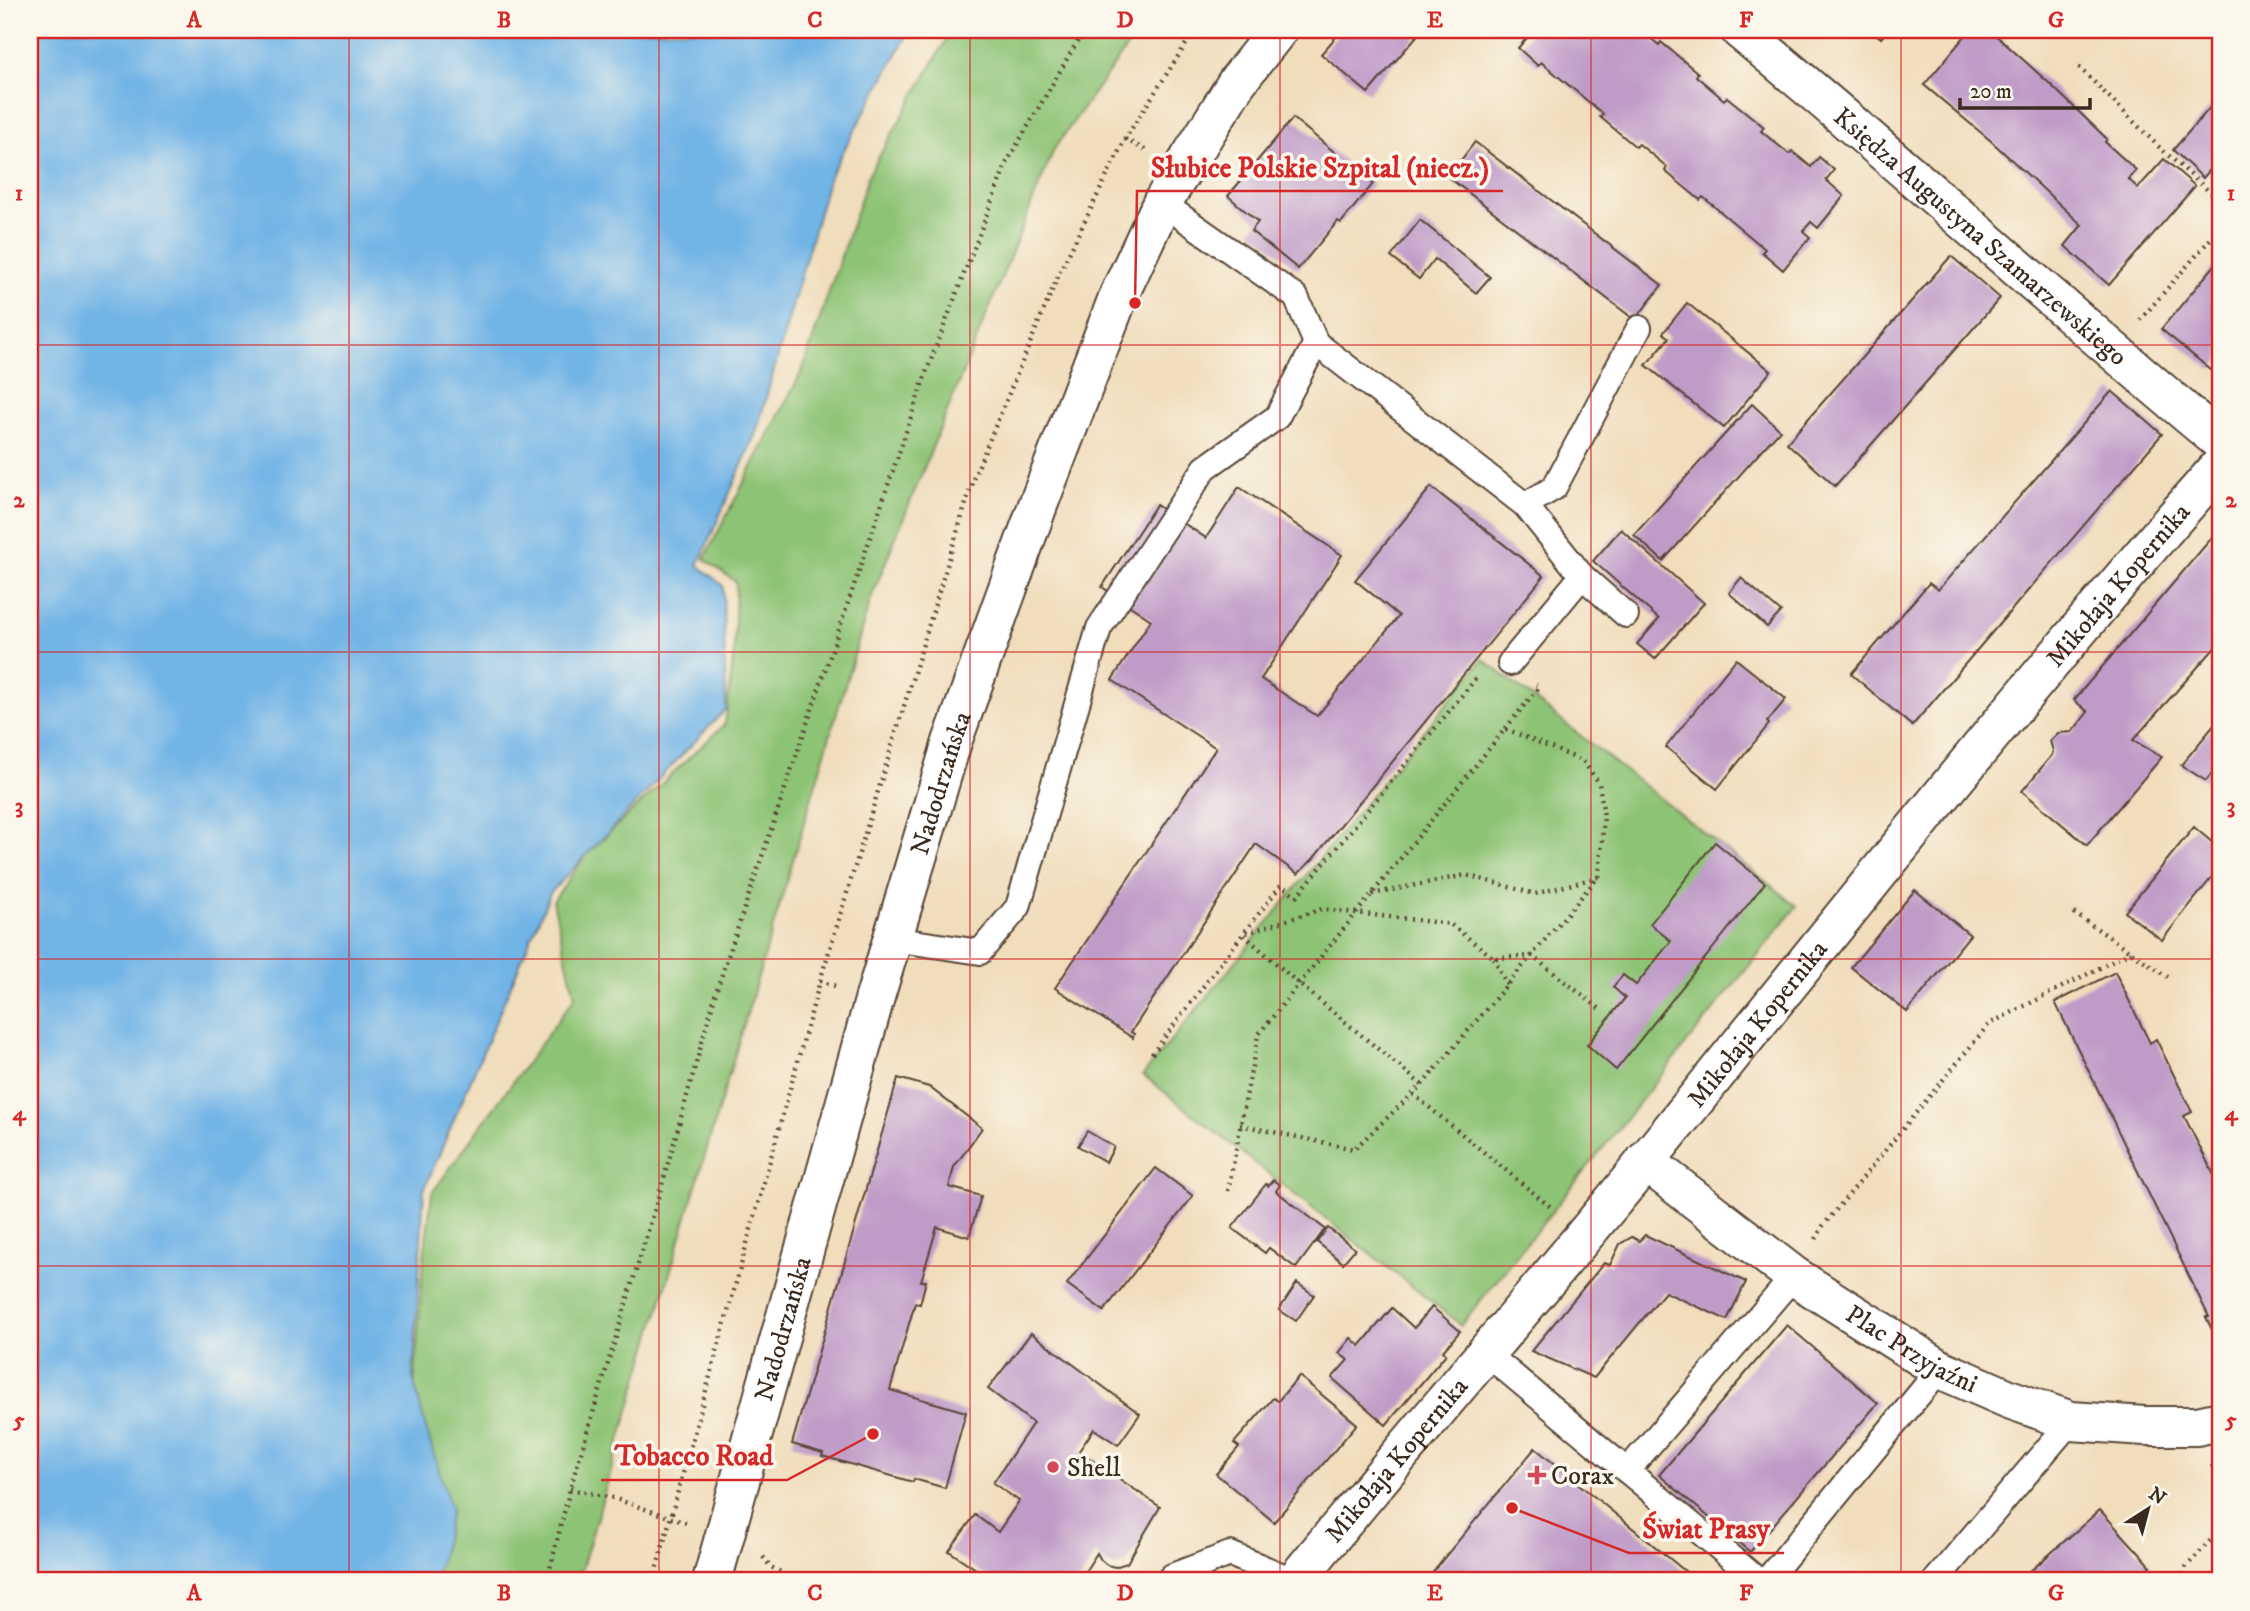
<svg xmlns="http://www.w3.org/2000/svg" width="2250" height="1611" viewBox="0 0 2250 1611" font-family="'IM FELL DW Pica',serif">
<rect width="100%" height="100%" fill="#fbf7ec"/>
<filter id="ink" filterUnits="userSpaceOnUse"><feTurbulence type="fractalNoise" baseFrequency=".0143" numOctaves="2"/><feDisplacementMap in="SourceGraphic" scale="14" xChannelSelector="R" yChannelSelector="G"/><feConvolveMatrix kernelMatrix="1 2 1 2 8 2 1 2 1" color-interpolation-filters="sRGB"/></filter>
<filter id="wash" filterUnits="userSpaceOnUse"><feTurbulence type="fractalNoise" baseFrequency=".00686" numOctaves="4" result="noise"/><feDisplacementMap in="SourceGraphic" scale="28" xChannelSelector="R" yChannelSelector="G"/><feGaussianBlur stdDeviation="1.57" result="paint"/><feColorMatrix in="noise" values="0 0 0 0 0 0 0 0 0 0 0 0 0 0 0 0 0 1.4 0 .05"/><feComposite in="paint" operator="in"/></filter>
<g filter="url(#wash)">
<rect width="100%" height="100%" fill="#f0ddbc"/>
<g fill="#8dc375" stroke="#64764a" stroke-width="2">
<polygon points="952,30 1139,30 1054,149 871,598 578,1581 400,1581 423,1266 432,1193 575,997 553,901 587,854 725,724 734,651 736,582 704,559 802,371 869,174"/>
<polygon points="1483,659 1797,906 1461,1325 1143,1075"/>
<polygon points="1227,1573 1245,1576 1249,1581 1204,1581"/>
</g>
<polygon fill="#71b4e6" stroke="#566f82" stroke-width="2" points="30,30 910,30 829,177 756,433 698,565 723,586 726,709 550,893 424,1190 413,1378 426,1429 451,1509 442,1555 434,1581 30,1581"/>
<g id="blocks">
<g fill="#bf9cc7">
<polygon points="1342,30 1422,30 1368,93 1321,54"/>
<polygon points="1534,30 1640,30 1659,45 1661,42 1698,73 1696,76 1724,100 1727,97 1764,127 1761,131 1789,154 1792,151 1811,167 1819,157 1834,170 1826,180 1844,196 1818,228 1811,222 1803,231 1810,237 1783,270 1762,252 1765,249 1703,197 1700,200 1665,171 1667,167 1639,144 1636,147 1600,117 1603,114 1541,62 1538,66 1518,48"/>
<polygon points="1871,30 1888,30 1881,38"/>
<polygon points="1970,30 1990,30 2049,83 2107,139 2105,142 2136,170 2128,179 2138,188 2164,159 2195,186 2109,285 2065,246 2082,225 1991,141 1924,85"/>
<polygon points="2220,96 2220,158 2203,178 2173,150"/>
<polygon points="1293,118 1373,184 1341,223 1338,221 1298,269 1251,231 1258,222 1228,196"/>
<polygon points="1475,142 1662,285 1635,320 1448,177"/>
<polygon points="1420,220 1490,277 1476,293 1435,259 1419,279 1391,257"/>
<polygon points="1951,256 2000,298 1835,486 1787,443"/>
<polygon points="2220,259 2220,360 2211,370 2161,329"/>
<polygon points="1687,303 1771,371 1724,428 1646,365 1669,338 1663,333"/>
<polygon points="2112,391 2162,434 1912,726 1851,674 1929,583 1938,590"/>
<polygon points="1752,404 1780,430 1663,561 1634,535"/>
<polygon points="1239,487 1342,555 1261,679 1317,716 1399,616 1355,580 1431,487 1544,576 1313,859 1298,874 1256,844 1131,1032 1134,1034 1133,1038 1055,988 1216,748 1112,680 1151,620 1102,587 1156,505 1206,538"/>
<polygon points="2220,528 2220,642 2133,740 2162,757 2087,845 2022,791 2052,755 2053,751 2050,741 2058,733 2072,732 2088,712 2074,700"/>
<polygon points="1621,529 1704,603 1655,659 1637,644 1659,619 1593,561"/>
<polygon points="1741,578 1781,612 1767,627 1729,593"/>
<polygon points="1736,659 1786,699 1767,722 1769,724 1717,789 1666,747"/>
<polygon points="2220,718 2220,762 2206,781 2181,765"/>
<polygon points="2194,827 2220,849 2220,867 2162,940 2125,912"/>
<polygon points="1715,842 1765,883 1616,1070 1587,1045 1625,998 1613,987 1623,975 1636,985 1671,941 1650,924"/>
<polygon points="1915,890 1970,935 1907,1012 1851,967"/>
<polygon points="2115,972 2150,1043 2156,1039 2192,1112 2184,1116 2218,1183 2220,1182 2220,1346 2206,1317 2209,1317 2055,1002"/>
<polygon points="898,1078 929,1087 982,1128 954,1167 949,1187 981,1196 969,1237 937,1227 921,1281 926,1281 920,1304 915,1303 890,1390 966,1412 945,1488 914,1479 913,1482 822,1456 823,1453 792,1444"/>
<polygon points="1087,1131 1114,1147 1106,1162 1078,1146"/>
<polygon points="1156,1168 1193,1196 1104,1311 1067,1284"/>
<polygon points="1273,1180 1280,1185 1276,1191 1325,1229 1296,1268 1269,1248 1265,1253 1232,1228 1266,1184 1268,1186"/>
<polygon points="1328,1228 1355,1249 1343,1263 1317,1242"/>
<polygon points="1645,1235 1746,1282 1727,1320 1665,1292 1594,1378 1531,1351 1604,1263 1610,1265 1620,1244 1632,1237 1639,1241"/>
<polygon points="1297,1283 1314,1295 1296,1321 1279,1310"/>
<polygon points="1432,1307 1460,1331 1443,1351 1446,1354 1386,1425 1332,1378 1348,1360 1339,1353 1351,1338 1360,1346 1392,1308 1414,1328"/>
<polygon points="1787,1325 1878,1403 1750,1552 1659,1475"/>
<polygon points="1031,1333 1140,1414 1118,1445 1094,1429 1079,1451 1160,1507 1127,1563 1115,1567 1107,1565 1101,1560 1097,1553 1079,1581 994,1581 949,1551 975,1515 998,1532 1019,1501 993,1483 1033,1423 988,1389"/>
<polygon points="1299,1376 1357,1424 1274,1522 1216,1474 1239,1447 1234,1443 1273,1398 1278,1401"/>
<polygon points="1535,1448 1697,1581 1425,1581"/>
<polygon points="2100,1510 2151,1566 2134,1581 2019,1581"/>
</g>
</g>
</g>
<g filter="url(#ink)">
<use href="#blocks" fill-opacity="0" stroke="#564536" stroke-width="2"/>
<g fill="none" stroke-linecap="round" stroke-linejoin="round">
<defs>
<g id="lane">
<polyline points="1162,203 1296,297 1316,343 1525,505 1582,576 1626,615"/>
<polyline points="1525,505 1554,488 1639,328"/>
<polyline points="1510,663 1582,576"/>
<polyline points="893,939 980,952 1018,907 1099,628 1205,468 1277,417 1316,343"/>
<polyline points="1486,1353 1759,1581"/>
<polyline points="1627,1471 1794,1276"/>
<polyline points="1168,1581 1172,1576 1230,1554 1295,1581"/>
<polyline points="1766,1581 1940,1369"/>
<polyline points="1935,1581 2071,1421"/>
</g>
<g id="street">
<path id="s1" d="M 1740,30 C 1903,164 2058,307 2220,441"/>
<path id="s2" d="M 1645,1161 L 1794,1276 L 1940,1369 L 2009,1399 L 2071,1421 L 2145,1426 L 2197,1426 L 2220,1421"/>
<path id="s3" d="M 712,1581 L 875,997 L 952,742 L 1038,505 L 1119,295 L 1162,203 L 1237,82 L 1278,30"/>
<path id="s4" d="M 1295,1581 C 1410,1440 1530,1303 1645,1162 C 1835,928 2021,691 2220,466"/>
</g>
</defs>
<use href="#lane" stroke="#564536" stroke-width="28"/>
<use href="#street" stroke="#564536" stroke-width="42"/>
<g stroke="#564536" stroke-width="4.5" stroke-dasharray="2 5" stroke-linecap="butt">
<polyline points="2079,67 2158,146 2220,201"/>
<polyline points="1125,139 1145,150"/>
<polyline points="2140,320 2220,228"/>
<polyline points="1372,894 1466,875 1535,894 1598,877"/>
<polyline points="2074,913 2168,977"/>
<polyline points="1494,958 1507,985"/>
<polyline points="820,981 835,986"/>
<polyline points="1152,1054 1243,934 1322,909 1450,924 1494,958 1532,956 1600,1009"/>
<polyline points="1422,1085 1299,984 1243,934 1281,885 1297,896 1478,676"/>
<polyline points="1413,1094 1553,1209"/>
<polyline points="1240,1125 1354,1149 1422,1085 1599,876 1604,816 1599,783 1583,761 1506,729"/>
<polyline points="1228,1191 1258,1035 1539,687 1536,685"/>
<polyline points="1816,1239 1823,1226 1989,1024 2131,952"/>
<polyline points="2212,1465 2220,1486"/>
<polyline points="570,1489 613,1498 686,1523"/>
<polyline points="763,1557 771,1567 798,1581"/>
<polyline points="547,1581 570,1489 662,1185 716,992 926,373 1007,162 1084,30"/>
<polyline points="653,1581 820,981 974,477 1059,274 1125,139 1195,30"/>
<polyline points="2181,1581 2185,1568 2220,1530"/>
</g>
<use href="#lane" stroke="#fff" stroke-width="24"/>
<use href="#street" stroke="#fff" stroke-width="38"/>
</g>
</g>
<path fill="none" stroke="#d62828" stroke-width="2" stroke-opacity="0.55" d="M 349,30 L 349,1581M 659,30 L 659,1581M 970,30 L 970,1581M 1280,30 L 1280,1581M 1591,30 L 1591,1581M 1901,30 L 1901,1581M 30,345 L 2220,345M 30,652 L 2220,652M 30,959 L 2220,959M 30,1266 L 2220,1266"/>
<g fill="#d1495b" stroke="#fbf7ec" stroke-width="2.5">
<circle cx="1053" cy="1467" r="7"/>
<path d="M1533.5 1464.5h7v7h7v7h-7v7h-7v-7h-7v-7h7z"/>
</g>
<g text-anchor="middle" stroke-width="7" stroke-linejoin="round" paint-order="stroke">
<g font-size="26" fill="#3b2a1e" stroke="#fbf7ec">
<text dy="9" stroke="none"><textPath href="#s1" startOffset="317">Księdza Augustyna Szamarzewskiego</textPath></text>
<text dy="9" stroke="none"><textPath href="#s4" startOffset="1292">Mikołaja Kopernika</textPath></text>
<text dy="9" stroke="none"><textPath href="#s3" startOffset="830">Nadodrzańska</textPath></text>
<text dy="9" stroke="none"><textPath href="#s4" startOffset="724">Mikołaja Kopernika</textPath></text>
<text dy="9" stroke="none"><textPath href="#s3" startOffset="262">Nadodrzańska</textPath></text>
<text dy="9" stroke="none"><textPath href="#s2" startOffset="327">Plac Przyjaźni</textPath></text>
<text dy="9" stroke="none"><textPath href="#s4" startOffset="158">Mikołaja Kopernika</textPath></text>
</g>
<g font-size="26" fill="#3b2a1e" stroke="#fbf7ec" text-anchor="start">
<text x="1067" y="1476">Shell</text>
<text x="1551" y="1484">Corax</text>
</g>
</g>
<path fill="none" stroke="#d62828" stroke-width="2.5" d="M1135 303L1137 191H1503M873 1434L787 1480H601M1512 1508L1629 1553H1784"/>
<g fill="#d62828" stroke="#fbf7ec" stroke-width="2.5">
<circle cx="1135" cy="303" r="7"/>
<circle cx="873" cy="1434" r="7"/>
<circle cx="1512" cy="1508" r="7"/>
</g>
<g font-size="28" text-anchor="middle" font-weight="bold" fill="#d62828" stroke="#fbf7ec" stroke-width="7" stroke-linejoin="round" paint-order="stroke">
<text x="1320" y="177">Słubice Polskie Szpital (niecz.)</text>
<text x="694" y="1465">Tobacco Road</text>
<text x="1706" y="1538">Świat Prasy</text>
</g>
<rect width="2250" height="1611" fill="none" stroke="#fbf7ec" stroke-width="77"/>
<g transform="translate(2148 1509) rotate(36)" stroke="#fbf7ec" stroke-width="5" paint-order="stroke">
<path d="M0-5L12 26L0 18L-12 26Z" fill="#3b2a1e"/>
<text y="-10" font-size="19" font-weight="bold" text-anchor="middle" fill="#3b2a1e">N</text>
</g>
<path d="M1960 98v10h130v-10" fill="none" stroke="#3b2a1e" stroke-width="3.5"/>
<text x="1970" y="98" font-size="21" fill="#3b2a1e" stroke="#fbf7ec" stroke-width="5" paint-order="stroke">20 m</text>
<rect x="38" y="38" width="2174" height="1534" fill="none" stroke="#d62828" stroke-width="2.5"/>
<g font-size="23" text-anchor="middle" font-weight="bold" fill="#d62828">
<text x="194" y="27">A</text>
<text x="504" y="27">B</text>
<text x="815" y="27">C</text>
<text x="1125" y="27">D</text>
<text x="1435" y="27">E</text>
<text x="1746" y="27">F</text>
<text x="2056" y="27">G</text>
<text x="19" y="200">1</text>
<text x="2231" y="200">1</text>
<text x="19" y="507">2</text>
<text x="2231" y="507">2</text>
<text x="19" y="813">3</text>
<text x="2231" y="813">3</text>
<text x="19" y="1120">4</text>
<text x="2231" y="1120">4</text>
<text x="19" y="1427">5</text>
<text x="2231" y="1427">5</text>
<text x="194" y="1600">A</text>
<text x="504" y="1600">B</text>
<text x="815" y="1600">C</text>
<text x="1125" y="1600">D</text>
<text x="1435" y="1600">E</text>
<text x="1746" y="1600">F</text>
<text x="2056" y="1600">G</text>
</g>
</svg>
